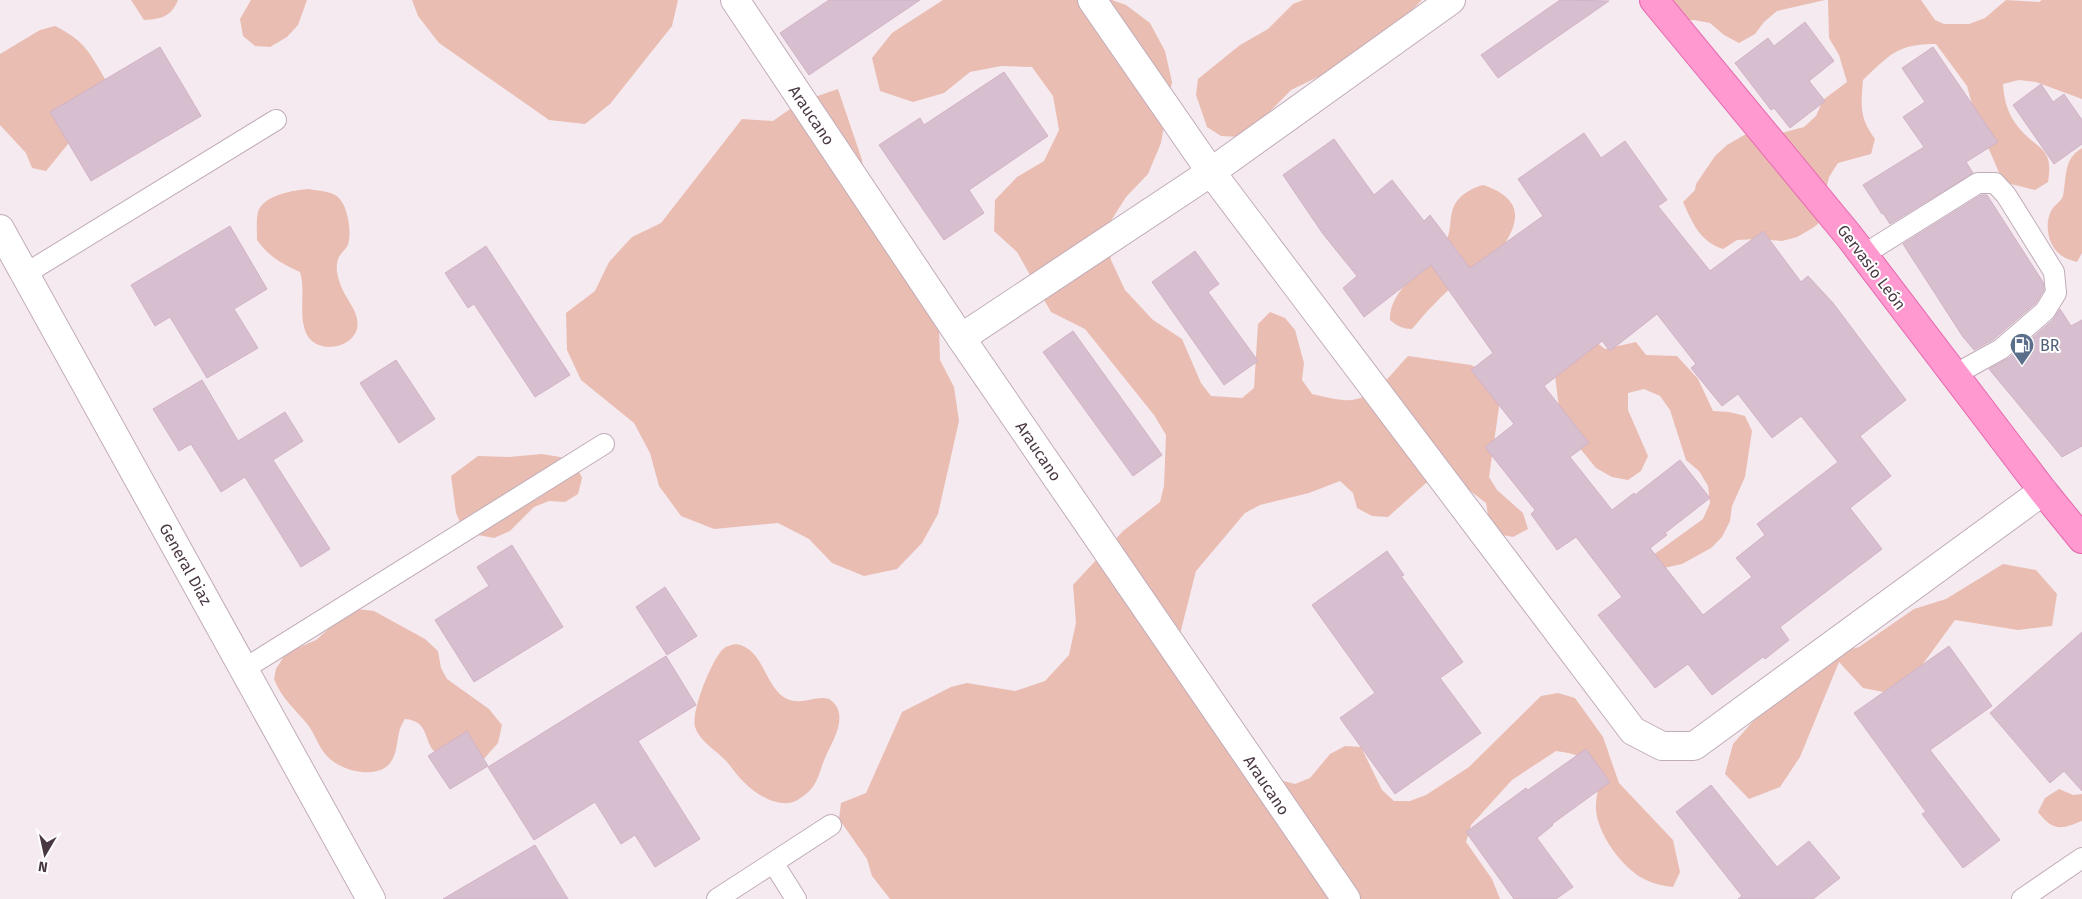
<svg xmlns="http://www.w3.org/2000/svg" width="2082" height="899" viewBox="0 0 2082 899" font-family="'Fira Sans',sans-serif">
<rect width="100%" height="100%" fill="#f5eaf0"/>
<g fill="#eabdb2">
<path d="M 131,0 L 178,0 C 171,17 161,19 144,20 Z"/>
<polygon points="251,0 307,0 298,25 287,37 270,47 255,46 243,36 240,19"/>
<polygon points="412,0 678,0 672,26 610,104 585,124 549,120 439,43 418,16"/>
<path d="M 943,0 L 1112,0 L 1126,5 L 1150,23 L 1165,51 L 1172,82 L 1161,143 L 1148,174 L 1126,197 L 1107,227 L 1111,260 L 1125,290 L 1153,320 L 1182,339 L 1201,383 L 1211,396 L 1242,398 L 1254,388 L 1258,324 L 1270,312 L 1285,318 L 1295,330 L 1304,363 L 1302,380 L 1312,394 C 1322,396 1332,399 1343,400 C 1372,403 1390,375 1408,356 L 1471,365 L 1487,373 L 1500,400 L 1489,477 L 1497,490 L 1523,513 L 1528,529 L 1513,537 L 1497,534 L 1489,520 L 1486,503 L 1456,480 L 1426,483 L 1388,517 L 1372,516 L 1357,508 L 1353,493 L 1340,481 L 1309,493 L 1260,505 L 1245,513 L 1196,571 L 1177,646 L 1280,780 L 1295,784 L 1310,778 L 1330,754 L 1345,746 L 1361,747 L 1382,790 L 1394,801 L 1410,801 L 1426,795 L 1469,767 L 1541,696 L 1558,693 L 1575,698 L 1603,737 L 1619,783 L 1673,840 L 1680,872 L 1673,887 C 1663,886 1654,884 1644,879 C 1622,868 1597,833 1596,809 C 1595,798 1601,784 1597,774 C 1590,757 1573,753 1556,751 L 1512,780 L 1471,825 L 1466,842 L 1492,879 L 1500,899 L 890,899 L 872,876 L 867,859 L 839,819 L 841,803 L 866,793 L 902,712 L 951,687 L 967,683 L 1015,691 L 1045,681 L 1069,655 L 1076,623 L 1073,585 L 1123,531 L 1160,502 L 1164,486 L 1166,435 L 1154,415 L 1085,329 L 1051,312 L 1017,252 L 994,231 L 995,200 L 1017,177 L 1044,161 L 1059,130 L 1053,96 L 1032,67 L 1001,66 L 970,72 L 944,93 L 913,102 L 880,91 L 872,58 L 892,33 Z"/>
<polygon points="1303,0 1422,0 1394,28 1322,75 1291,90 1255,127 1240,137 1221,136 1207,127 1196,95 1198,79 1240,45 1268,29 1293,4"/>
<polygon points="1657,0 1825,0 1777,11 1764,22 1755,34 1739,43 1724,35 1710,23 1694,20 1677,21"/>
<path d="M 1828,0 L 1921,0 L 1935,20 L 1944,24 L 1969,24 L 1985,18 L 2006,0 L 2039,2 L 2042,0 L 2082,0 L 2082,99 L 2036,82 L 2019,80 L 2003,84 C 2004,101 2008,115 2019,128 C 2038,151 2054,146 2048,182 L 2035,190 L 2003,182 L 1976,119 L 1967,86 L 1936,44 C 1898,44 1890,54 1863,80 C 1861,106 1859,117 1875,139 L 1871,154 L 1838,163 L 1829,177 L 1818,224 L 1811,229 L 1797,237 L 1782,241 L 1755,239 L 1737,240 L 1723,249 C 1700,242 1692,222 1683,202 L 1695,190 L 1696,184 L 1715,156 L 1727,145 L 1753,130 L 1774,135 L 1804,127 L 1816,116 L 1823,100 L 1847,82 L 1839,55 L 1829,38 Z"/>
<path d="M 55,26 C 85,41 89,52 105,79 L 95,125 L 68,144 L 46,171 L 32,168 L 26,153 L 0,125 L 0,54 L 40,30 Z"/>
<polygon points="838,89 862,160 866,192 938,294 940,360 954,387 959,421 938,514 922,543 897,569 864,576 832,563 809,539 778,523 714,529 681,516 659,486 650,453 634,423 581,380 567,350 566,313 595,291 609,262 632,237 661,223 742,119 773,121 800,102"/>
<path d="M 2082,148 L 2082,253 L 2077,262 C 2072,260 2066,259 2062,256 C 2048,247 2044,225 2051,211 C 2054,205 2061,202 2063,196 C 2067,177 2063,159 2082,148 Z"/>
<path d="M 1483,185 C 1516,196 1524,214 1505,243 C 1501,248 1498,255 1493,259 C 1482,267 1469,273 1458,282 C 1441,296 1426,312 1412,329 C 1403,329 1397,326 1390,320 C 1389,289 1427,267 1444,244 C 1453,233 1448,216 1455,204 C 1461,194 1472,188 1483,185 Z"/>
<path d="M 309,189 C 318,191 331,191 338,197 C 348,206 352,232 348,245 C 346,249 341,253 339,257 C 335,265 337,276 340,283 C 344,298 361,312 357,329 C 351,350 315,354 306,333 C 298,313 306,292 300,272 C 282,264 268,256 257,240 C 257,231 256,220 258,212 C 263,195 294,190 309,189 Z"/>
<polygon points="1579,329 1605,349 1636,342 1646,355 1677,356 1698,379 1713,411 1729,412 1745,416 1752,431 1745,477 1732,506 1730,521 1722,537 1711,548 1682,564 1664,568 1649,558 1703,519 1710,503 1708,486 1699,471 1686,460 1670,410 1660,396 1644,389 1628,393 1628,410 1648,456 1641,471 1628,480 1612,477 1596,468 1574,441 1559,409 1555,375"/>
<polygon points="542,454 560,457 575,463 582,478 578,494 565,502 549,501 534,507 510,531 494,538 478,535 462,527 456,513 451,476 478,456 509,457"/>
<polygon points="2003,564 2036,570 2057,594 2052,626 2018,630 1955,620 1917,672 1894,694 1863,688 1839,662 1800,757 1780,787 1749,799 1725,774 1733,744 1775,696 1828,655 1859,647 1914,609 1946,599"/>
<path d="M 357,609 L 374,611 L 425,639 L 438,651 L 441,668 L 447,679 L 489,709 L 502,725 L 498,743 L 482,761 C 472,760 446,760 438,755 C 422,743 431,721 405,719 C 394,733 401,756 386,767 C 369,779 338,769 326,755 C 318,746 315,734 308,725 C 296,710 281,698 274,679 L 276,669 L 286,653 L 316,640 L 342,617 Z"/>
<path d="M 736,644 C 760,648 763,675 777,691 C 796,714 820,689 833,702 C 849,718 831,743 825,758 C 820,769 819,780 811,789 C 808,793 803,796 799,799 C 781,812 753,793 740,778 C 734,772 730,764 723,758 C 714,749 699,740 695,727 C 691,711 711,662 722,650 C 726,646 731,645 736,644 Z"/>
<path d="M 2059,789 L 2073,795 L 2082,794 L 2082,821 C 2060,830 2053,831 2038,812 L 2045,798 Z"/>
</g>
<g fill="#d7bfcf" stroke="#d2b2c7" fill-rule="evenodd">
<polygon points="829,0 920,0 809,75 780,33"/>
<polygon points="1560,0 1609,1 1498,78 1481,55"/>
<polygon points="1805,22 1834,61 1809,81 1825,101 1790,128 1774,108 1771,110 1735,63 1768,38 1774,46"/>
<polygon points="160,47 201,116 91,181 50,112"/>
<polygon points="1933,47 1998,142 1966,162 1973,173 1890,224 1883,213 1882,214 1863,185 1924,147 1903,117 1925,102 1902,68"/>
<polygon points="1004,72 1048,136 969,190 984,213 944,240 879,145 920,118 924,125"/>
<polygon points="2041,84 2053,102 2064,94 2082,120 2082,144 2054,164 2013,105"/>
<path d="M 1584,133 L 1601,158 L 1625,141 L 1667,200 L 1658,206 L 1710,271 L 1763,231 L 1801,282 L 1808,276 L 1833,303 L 1906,400 L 1860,436 L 1891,476 L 1850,508 L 1882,549 L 1780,627 L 1789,640 L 1765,659 L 1763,657 L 1712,695 L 1688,664 L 1655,688 L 1598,615 L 1622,597 L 1576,537 L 1557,550 L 1531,514 L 1535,510 L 1485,447 L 1514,424 L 1471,370 L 1493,353 L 1431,265 L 1364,317 L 1343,288 L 1357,276 L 1323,234 L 1283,175 L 1334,139 L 1374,195 L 1392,180 L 1424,221 L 1430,215 L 1470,268 L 1543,216 L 1518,179 ZM 1657,314 L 1696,364 L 1691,368 L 1722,406 L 1738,394 L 1772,438 L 1801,416 L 1838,462 L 1757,524 L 1765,535 L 1736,558 L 1752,577 L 1703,615 L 1650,548 L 1667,535 L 1665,533 L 1710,498 L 1680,460 L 1635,495 L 1634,493 L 1612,510 L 1570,457 L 1589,443 L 1544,386 L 1602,341 L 1610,351 Z"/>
<polygon points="1981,195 1987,195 2043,282 2044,290 2036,303 1994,339 1974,350 1963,337 1903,244"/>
<polygon points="230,226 267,289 234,309 258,348 207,378 170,317 155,326 131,285"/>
<polygon points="486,246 570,375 535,397 474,304 468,308 445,273"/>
<polygon points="1195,251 1219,284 1208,292 1258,361 1224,385 1152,282"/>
<polygon points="2060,309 2071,326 2082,320 2082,446 2062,457 1989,369 2009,358 2053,320"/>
<polygon points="1073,331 1162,455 1133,476 1043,352"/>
<polygon points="396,360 435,419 399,443 360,383"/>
<polygon points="202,380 238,441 285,412 303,441 273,460 330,549 301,567 245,477 221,492 191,444 179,451 153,409"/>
<polygon points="512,545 563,627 474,682 435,620 489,586 477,567"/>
<polygon points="1387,551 1404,575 1401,576 1463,662 1440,678 1481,733 1395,794 1340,718 1375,693 1312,605"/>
<polygon points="665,587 697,636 667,655 636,607"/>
<polygon points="2082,632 2082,791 2064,771 2050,783 1990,713"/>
<polygon points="1949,646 1992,706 1930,750 2000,840 1963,868 1922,814 1926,812 1854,713"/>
<polygon points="666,656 696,705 638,741 700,839 655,867 635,835 621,844 595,802 534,840 488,767"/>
<polygon points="467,731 488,766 450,789 428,756"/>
<polygon points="1586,749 1610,782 1552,824 1553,825 1537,838 1573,887 1556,899 1514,899 1466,832 1526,788 1528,790"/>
<polygon points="1711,785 1777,867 1809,841 1840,878 1813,899 1738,899 1742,896 1676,812"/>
<polygon points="535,845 568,899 443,899"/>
</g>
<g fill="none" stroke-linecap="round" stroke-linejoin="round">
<defs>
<g id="service">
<polyline points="1863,255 1978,183 1995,183 2006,195 2054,272 2056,293 2045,311 2001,349 1954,375"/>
<polyline points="25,274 276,120"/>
<polyline points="244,669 604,444"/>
<polyline points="774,864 796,899"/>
<polyline points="717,899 831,825"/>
<polyline points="2022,899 2082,858"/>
</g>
<g id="minor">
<polyline points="735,0 961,338 1346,899"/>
<polyline points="1092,0 1211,172 1633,731 1662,746 1694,746 2043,491"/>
<polyline points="0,229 371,899"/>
<polyline points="961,338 1211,172 1451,0"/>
</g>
<polyline id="primary" points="1654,0 1849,236 2043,491 2082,539"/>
</defs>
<use href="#service" stroke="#c1acb9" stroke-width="22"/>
<use href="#minor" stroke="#c1acb9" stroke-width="30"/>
<use href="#primary" stroke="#e667ad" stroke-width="30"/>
<use href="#service" stroke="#fff" stroke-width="20"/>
<use href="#minor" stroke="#fff" stroke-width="28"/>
<use href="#primary" stroke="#ff99d0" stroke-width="28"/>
</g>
<defs>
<symbol id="fuel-pin" viewBox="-11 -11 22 30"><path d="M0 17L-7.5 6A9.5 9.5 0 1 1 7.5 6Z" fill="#5c6f8a" stroke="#fff"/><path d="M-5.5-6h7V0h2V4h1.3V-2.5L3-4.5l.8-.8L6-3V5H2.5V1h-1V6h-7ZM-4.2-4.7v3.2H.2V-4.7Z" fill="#fff"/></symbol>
</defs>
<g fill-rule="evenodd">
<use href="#fuel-pin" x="2008" y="331" width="28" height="38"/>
</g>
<g text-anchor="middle" stroke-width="4" stroke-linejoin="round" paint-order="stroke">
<g font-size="16" fill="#493843" stroke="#fff">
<text transform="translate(812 115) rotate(56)" y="6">Araucano</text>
<text transform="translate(1872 267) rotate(53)" y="6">Gervasio León</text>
<text transform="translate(1039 451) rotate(56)" y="6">Araucano</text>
<text transform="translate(186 564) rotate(61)" y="6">General Diaz</text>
<text transform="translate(1267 785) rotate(56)" y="6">Araucano</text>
</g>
<g font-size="16" fill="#4e5e75" stroke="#fff" text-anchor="start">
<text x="2040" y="351">BR</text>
</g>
</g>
<g transform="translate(45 854) rotate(189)" stroke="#ffffff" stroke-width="4" paint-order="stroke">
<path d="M0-4L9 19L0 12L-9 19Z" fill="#493843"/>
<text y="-8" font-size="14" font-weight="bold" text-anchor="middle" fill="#493843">N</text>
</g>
</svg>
